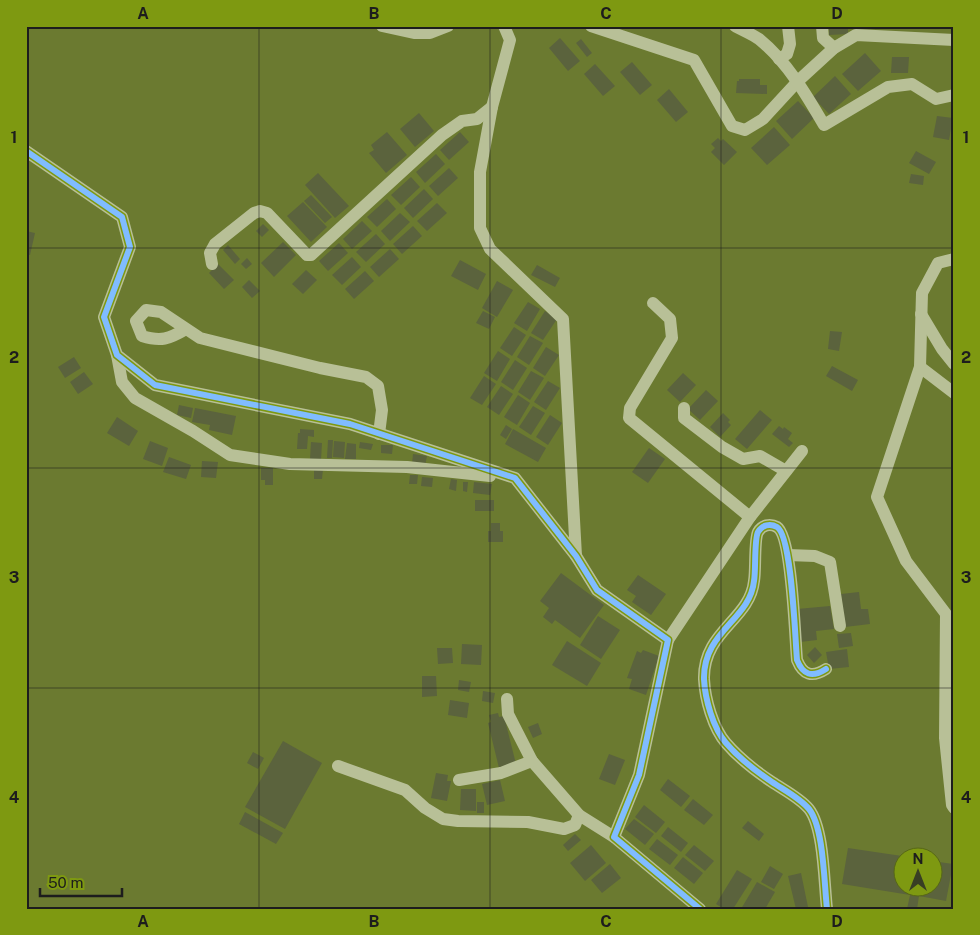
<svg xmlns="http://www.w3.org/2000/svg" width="980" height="935" viewBox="0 0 980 935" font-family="'Public Sans',sans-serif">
<rect width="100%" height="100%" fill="#6b7a30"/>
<g fill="#5b633d">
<polygon points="829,26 848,26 848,34 829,35"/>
<polygon points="560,38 580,61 568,71 549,48"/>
<polygon points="581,39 592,53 587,57 576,43"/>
<polygon points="865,53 881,71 858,91 842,74"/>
<polygon points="892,57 909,57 908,73 891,73"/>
<polygon points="632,62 652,85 640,95 620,72"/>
<polygon points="595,64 615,86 603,96 584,74"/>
<polygon points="835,76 851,94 829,114 813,97"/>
<polygon points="739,79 760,79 760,85 767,85 767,94 736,93 737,81 739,81"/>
<polygon points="669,89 688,112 676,122 657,100"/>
<polygon points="798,101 814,118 792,139 776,121"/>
<polygon points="419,113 434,131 415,147 400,129"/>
<polygon points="937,116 953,118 949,140 933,137"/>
<polygon points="774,127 790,145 767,165 751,148"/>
<polygon points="387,132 407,155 386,173 369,153 374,150 371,145"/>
<polygon points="460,132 469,142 449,160 440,150"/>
<polygon points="718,138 721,141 723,139 737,152 724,165 711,152 715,148 711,144"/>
<polygon points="916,151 936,162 929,174 909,163"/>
<polygon points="436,154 445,164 425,183 416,172"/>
<polygon points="449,168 458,178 438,196 429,186"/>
<polygon points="318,173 349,206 335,218 305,185"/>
<polygon points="911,174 924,176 923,185 909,183"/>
<polygon points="411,177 420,187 401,205 391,195"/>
<polygon points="424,189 433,199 413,218 404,208"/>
<polygon points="311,195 332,217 325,223 304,201"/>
<polygon points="387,199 396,209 377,227 367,217"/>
<polygon points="303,202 327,227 311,242 287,216"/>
<polygon points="437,203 447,213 427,231 417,221"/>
<polygon points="400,213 410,222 390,241 381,231"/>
<polygon points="362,221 372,231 352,249 343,239"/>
<polygon points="263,224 269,230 262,237 256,231"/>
<polygon points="413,226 422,236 402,254 393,244"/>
<polygon points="26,231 35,233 30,255 26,254"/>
<polygon points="376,234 385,244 366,262 356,252"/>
<polygon points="283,242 296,255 274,277 261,263"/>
<polygon points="339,243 348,253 328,271 319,261"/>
<polygon points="228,245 240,259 235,264 223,250"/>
<polygon points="390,249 399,259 379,277 370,267"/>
<polygon points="352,257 361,267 342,285 332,275"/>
<polygon points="247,258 252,264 246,269 241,264"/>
<polygon points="460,260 486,274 478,290 451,276"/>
<polygon points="218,264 234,280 224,289 209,273"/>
<polygon points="537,265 560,278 555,287 531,275"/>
<polygon points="306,270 317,280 303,294 292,284"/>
<polygon points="365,271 374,281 354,299 345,289"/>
<polygon points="249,280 260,291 252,298 242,287"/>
<polygon points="497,281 513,290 497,317 482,308"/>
<polygon points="528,302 540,309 527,331 514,323"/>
<polygon points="483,311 495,317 489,329 476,323"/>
<polygon points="545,311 557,319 543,340 531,333"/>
<polygon points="514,327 526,335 512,356 500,348"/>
<polygon points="830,331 842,332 839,351 828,349"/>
<polygon points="530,336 543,343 529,365 517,357"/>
<polygon points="546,347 559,355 545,376 533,368"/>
<polygon points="498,351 510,359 497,381 484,373"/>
<polygon points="74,357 81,368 65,378 58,367"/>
<polygon points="515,360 527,368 513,390 501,382"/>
<polygon points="832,366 858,380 852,391 826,376"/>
<polygon points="531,371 544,378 530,400 518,392"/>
<polygon points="84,372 93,384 78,394 70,382"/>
<polygon points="683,373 696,385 680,402 667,390"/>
<polygon points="484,376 496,384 482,405 470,398"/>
<polygon points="548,381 560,388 546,410 534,402"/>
<polygon points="501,386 513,394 499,415 487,407"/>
<polygon points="706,390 718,401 700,420 688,409"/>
<polygon points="518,395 530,403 517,425 504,417"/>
<polygon points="179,405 193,408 191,418 177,415"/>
<polygon points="533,406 545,413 531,435 519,427"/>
<polygon points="195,408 236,416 232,435 209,430 210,425 192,422"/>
<polygon points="760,410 772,420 747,449 735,439"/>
<polygon points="723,413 730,420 728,422 731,425 720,437 710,427"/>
<polygon points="550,415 562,423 548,445 536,437"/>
<polygon points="117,417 138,431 129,446 107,433"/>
<polygon points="506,425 512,429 506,439 500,435"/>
<polygon points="779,426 783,429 784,427 792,433 788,439 793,443 789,447 772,434"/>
<polygon points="300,429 314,430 314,437 308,436 307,449 297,449 298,433 300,433"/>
<polygon points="513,429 546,448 538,462 505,444"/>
<polygon points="328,440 333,440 332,458 327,458"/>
<polygon points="150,441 168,448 162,466 143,459"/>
<polygon points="334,441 345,442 344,458 333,457"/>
<polygon points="311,442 322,443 321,460 310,459"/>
<polygon points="360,442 373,444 371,450 359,448"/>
<polygon points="347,443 356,444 356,459 345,459"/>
<polygon points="381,445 393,445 392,454 381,453"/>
<polygon points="649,448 665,459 648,483 632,472"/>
<polygon points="413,454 427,456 425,466 412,464"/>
<polygon points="169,457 191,465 186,479 163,472"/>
<polygon points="202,461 218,462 216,478 201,477"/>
<polygon points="261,468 273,468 273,485 265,485 265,480 261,480"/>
<polygon points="314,469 323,469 322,479 314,479"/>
<polygon points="410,475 418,475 417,484 409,484"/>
<polygon points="422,477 433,478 432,487 421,486"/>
<polygon points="451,479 457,480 456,491 449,489"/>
<polygon points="463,482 468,482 467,492 463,491"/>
<polygon points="474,482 492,484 490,495 473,493"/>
<rect x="475" y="500" width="19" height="11"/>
<polygon points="491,523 500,523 500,531 503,531 503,542 488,542 488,531 491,531"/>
<polygon points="561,573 604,605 580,638 555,620 552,624 543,617 549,608 540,601"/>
<polygon points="638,575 666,594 651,615 632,602 636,596 627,590"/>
<polygon points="859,592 861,609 868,609 870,624 845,627 841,594"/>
<polygon points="830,606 834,629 816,631 817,640 800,642 797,609"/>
<polygon points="598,616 620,630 601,659 580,645"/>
<polygon points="851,633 853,646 839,648 837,634"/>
<polygon points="567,641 601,663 587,686 552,665"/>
<polygon points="462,644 482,645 481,665 461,664"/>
<polygon points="815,647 822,655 814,663 807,655"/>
<polygon points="437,648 452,648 453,663 438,664"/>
<polygon points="847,649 849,667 829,669 826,652"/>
<polygon points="643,650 659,656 646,695 629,689 632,679 627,678 637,651 641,653"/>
<polygon points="422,676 436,676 437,696 422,697"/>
<polygon points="459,680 471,682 469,692 458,690"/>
<polygon points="483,691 495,693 493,703 482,701"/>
<polygon points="450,700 469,703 467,718 448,715"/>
<polygon points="498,713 499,717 504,716 516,764 499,768 488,723 491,722 489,715"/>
<polygon points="538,723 542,734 533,738 528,727"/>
<polygon points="283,741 322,763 285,829 245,807"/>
<polygon points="253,752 264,758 258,769 247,763"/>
<polygon points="609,754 625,760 615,785 599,779"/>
<polygon points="436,773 448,775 447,781 451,781 447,801 431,798"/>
<polygon points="668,779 690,796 681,807 660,790"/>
<polygon points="500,780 505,801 487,805 482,784"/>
<polygon points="461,789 476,789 476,811 460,810"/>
<polygon points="693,799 713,815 704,825 684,810"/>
<rect x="477" y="802" width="7" height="11"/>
<polygon points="644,805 665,822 656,833 635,817"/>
<polygon points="245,812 283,833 276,844 239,824"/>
<polygon points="634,819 654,834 645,845 625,829"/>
<polygon points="748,821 764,834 759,841 742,828"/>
<polygon points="668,827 688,843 681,852 661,836"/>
<polygon points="575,834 581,840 568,851 563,845"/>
<polygon points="657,839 678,855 670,865 649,849"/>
<polygon points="591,845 606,863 585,881 570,863"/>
<polygon points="694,845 714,861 705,871 685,855"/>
<polygon points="848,848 902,856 902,888 932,888 932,861 953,864 946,901 919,896 917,909 907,909 910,895 842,884"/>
<polygon points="683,857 703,873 694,884 674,868"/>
<polygon points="610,864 621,878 602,893 591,880"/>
<polygon points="770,866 783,874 774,889 761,882"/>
<polygon points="737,870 752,879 733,909 724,909 716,904"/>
<polygon points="801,873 808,907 796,909 788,876"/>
<polygon points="757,882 775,892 765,909 741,909"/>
</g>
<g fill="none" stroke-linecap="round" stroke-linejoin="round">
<g stroke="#b8c097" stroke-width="12">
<polyline points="382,26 414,33 430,33 448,26"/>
<polyline points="504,26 510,40 492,107 480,172 480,228 490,249 563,319 576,556"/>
<polyline points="591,26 694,60 732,126 745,130 763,119 798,81 834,48 856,35 954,40"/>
<path d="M 735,26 C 742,30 752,34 759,39 C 787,62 806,94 824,125 L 888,87 L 912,84 L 936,99 L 954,95"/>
<polyline points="822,26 823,38 834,48"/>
<polyline points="779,59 787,54 790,44 788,26"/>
<polyline points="26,151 122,217 130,247 104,317 117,355 155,385 350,424 515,478 576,556 597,590 668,640 639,775 614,837 700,909"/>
<polyline points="954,259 938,263 922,293 920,367 877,497 906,561 946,614 945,738 952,805 954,808"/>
<polyline points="212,264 210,253 215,244 254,213 260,211 267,213 307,255 311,255 442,135 462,121 477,119 492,107"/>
<polyline points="653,303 670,319 672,338 630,408 629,418 750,517"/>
<polyline points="921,314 942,349 954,364"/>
<path d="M 186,329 C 169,339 161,342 142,336 L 136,321 L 146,310 L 161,312 L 200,338 L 320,368 L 366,377 L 378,386 L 382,410 L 379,434"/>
<polyline points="117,355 122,382 135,398 193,431 230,455 290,464 407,467 490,476"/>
<polyline points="920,367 954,393"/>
<polyline points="684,408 684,418 722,447 743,459 760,456 786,471"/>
<polyline points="788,555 815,556 830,562 840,626"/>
<polyline points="668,640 750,517 802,451"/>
<path d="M 826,669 C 812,678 803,675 797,660 C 795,638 792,536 777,527 C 770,523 762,525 758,532 C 754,539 756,571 754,581 C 750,620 703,631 704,679 C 705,699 713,728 726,743 C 738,757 757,772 772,782 C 784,790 800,798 809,809 C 824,828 824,883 827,909"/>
<polyline points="507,699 508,714 532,761 579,815 614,837"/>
<polyline points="338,766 405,790 425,808 443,819 458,821 528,822 564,829 575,825 579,815"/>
<polyline points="459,780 501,773 532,761"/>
</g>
<defs>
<g id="cycleway">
<polyline points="26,151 122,217 130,247 104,317 117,355 155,385 350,424 515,478 576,556 597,590 668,640 639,775 614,837 700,909"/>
<path d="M 826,669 C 812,678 803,675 797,660 C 795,638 792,536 777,527 C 770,523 762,525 758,532 C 754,539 756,571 754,581 C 750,620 703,631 704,679 C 705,699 713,728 726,743 C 738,757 757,772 772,782 C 784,790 800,798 809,809 C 824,828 824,883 827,909"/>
</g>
</defs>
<use href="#cycleway" stroke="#7e9911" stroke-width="9"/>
<use href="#cycleway" stroke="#80bcff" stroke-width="6"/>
</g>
<path fill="none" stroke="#1d1d1d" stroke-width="1" stroke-opacity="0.55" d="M 259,26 L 259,909M 490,26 L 490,909M 721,26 L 721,909M 26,248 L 954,248M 26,468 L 954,468M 26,688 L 954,688"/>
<rect width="980" height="935" fill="none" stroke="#7e9911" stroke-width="55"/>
<g transform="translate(918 872)"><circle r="24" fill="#7e9911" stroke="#576716"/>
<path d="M0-4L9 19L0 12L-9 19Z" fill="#383e24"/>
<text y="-8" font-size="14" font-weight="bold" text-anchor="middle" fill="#1d1d1d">N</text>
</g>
<path d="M40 888v8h82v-8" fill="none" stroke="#1d1d1d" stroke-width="2.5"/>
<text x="48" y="888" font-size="15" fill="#1d1d1d" stroke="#7e9911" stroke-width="4" paint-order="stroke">50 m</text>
<rect x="28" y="28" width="924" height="880" fill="none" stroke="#1d1d1d" stroke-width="2"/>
<g font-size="16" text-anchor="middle" font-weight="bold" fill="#1d1d1d">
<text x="143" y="19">A</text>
<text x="374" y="19">B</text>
<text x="606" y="19">C</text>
<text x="837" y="19">D</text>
<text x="14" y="143">1</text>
<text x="966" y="143">1</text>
<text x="14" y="363">2</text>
<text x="966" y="363">2</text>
<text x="14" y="583">3</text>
<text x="966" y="583">3</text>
<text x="14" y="803">4</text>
<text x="966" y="803">4</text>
<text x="143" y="927">A</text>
<text x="374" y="927">B</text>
<text x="606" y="927">C</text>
<text x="837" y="927">D</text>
</g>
</svg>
